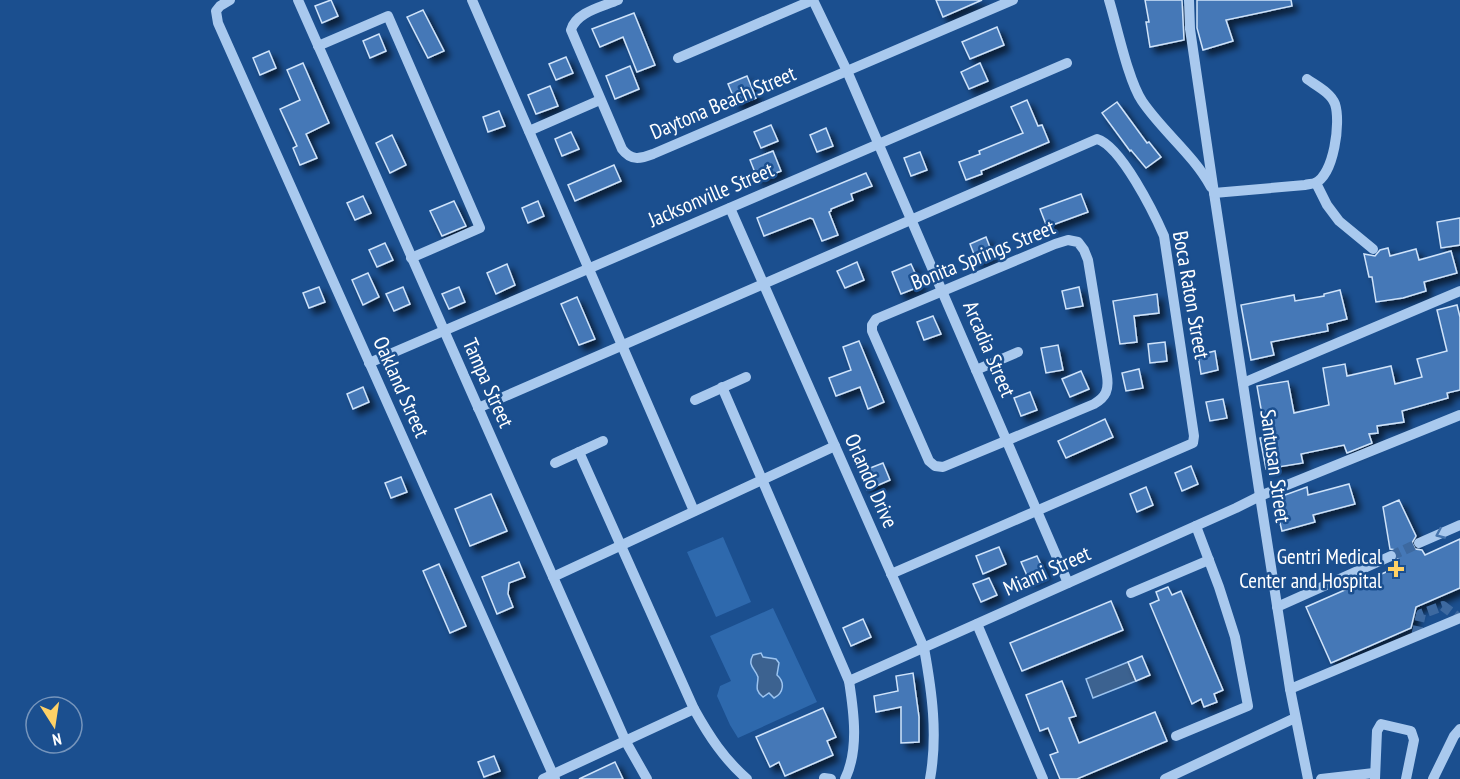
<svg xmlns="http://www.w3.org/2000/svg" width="1460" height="779" viewBox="0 0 1460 779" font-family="'PT Sans Narrow',sans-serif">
<defs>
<filter id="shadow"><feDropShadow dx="5.5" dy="5.5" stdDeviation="3" flood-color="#0009"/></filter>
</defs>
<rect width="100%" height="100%" fill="#1b4f8f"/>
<g fill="#2e69ad">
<polygon points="723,537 751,602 716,617 687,552"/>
<polygon points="773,608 817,702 738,738 730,725 717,696 720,686 731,681 710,636"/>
</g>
<g fill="#3c6290" stroke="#9cc4f0" stroke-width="1.5">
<path d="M 761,653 L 763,657 L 776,659 L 779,663 L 777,675 C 785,682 784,693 774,698 L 769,693 L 763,697 C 754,690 758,686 758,677 C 755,668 747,666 753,655 Z"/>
<polygon points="1128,662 1136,681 1093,698 1086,679"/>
</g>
<g fill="#4478b7" stroke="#cfe3fa" stroke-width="1.5" filter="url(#shadow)">
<polygon points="331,0 338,16 322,23 315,6"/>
<polygon points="936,0 982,0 943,17"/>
<polygon points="1145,0 1182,0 1184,40 1150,47 1146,22 1149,22"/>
<polygon points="1197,0 1291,0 1292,6 1226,20 1233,41 1203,50 1197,28"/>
<polygon points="423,10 444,51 428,58 407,17"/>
<polygon points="634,13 655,65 637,72 623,37 600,47 592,29"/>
<polygon points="997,27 1004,45 970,59 962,42"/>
<polygon points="379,34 386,51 370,58 363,41"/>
<polygon points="269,51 276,68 260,75 253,58"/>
<polygon points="566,57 573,73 556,80 549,64"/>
<polygon points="303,63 329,123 306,134 317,158 300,165 293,148 297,146 280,109 300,100 287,70"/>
<polygon points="980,63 988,81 969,89 961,72"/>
<polygon points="630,66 639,89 615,99 606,76"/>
<polygon points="747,76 756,98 737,105 728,84"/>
<polygon points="550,86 558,106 536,114 528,95"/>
<polygon points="1027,100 1038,126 1042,125 1049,142 981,171 982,174 966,180 959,162 980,154 979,151 1023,133 1011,107"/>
<polygon points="1117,102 1147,143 1149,142 1161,157 1146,168 1131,150 1130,151 1102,113"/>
<polygon points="499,111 505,126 488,132 483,117"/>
<polygon points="771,125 778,141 761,148 754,132"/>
<polygon points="826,128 833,146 817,152 810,135"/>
<polygon points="571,132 579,149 562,156 555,139"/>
<polygon points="392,135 406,165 390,173 376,143"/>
<polygon points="773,151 781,171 758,180 750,160"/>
<polygon points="920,152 927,170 911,176 904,158"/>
<polygon points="614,165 621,181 575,201 568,185"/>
<polygon points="866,173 872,186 851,194 853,200 831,209 831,211 829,212 838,235 822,241 813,219 810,218 764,236 757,218"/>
<polygon points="1081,194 1088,212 1047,227 1040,209"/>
<polygon points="363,196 371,213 355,220 347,203"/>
<polygon points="454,201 466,226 442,236 430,211"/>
<polygon points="538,201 544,216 528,223 522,208"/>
<polygon points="1460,218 1460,245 1441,248 1437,222"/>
<polygon points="986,237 993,255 977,262 970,244"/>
<polygon points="385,243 393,260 377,267 369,250"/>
<polygon points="1388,248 1390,256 1416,249 1419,260 1451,251 1457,273 1424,282 1426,291 1403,298 1376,302 1372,277 1369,277 1364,254 1375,256 1380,250"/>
<polygon points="857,262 864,280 845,288 837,271"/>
<polygon points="507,264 515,285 496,294 487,273"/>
<polygon points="911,264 921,286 901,294 892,272"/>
<polygon points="368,273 379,297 363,305 352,280"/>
<polygon points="319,287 325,302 309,308 303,293"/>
<polygon points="403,287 410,304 394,311 386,294"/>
<polygon points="459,287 465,302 449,309 442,294"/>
<polygon points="1079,287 1083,306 1066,309 1062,291"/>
<polygon points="1340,290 1347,319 1327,324 1328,331 1271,342 1274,355 1251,360 1241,305 1294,295 1295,301 1324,296 1324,294"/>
<polygon points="1157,294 1159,313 1134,316 1137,342 1120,344 1113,301"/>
<polygon points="577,297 595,339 579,345 561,304"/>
<polygon points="1457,305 1460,317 1460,390 1447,393 1448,398 1402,411 1404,422 1377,426 1378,433 1369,434 1372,443 1347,453 1344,445 1301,454 1303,463 1266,469 1260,438 1266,437 1257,386 1288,381 1294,413 1329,405 1323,368 1345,364 1347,376 1391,366 1395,384 1422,377 1417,359 1447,351 1437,310"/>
<polygon points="933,316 941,334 924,340 917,322"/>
<polygon points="859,341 884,402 868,409 860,387 836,396 829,378 851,370 843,347"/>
<polygon points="1165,342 1167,361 1150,363 1148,344"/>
<polygon points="1058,345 1063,370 1046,373 1041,348"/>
<polygon points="1215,351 1218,370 1201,374 1198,355"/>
<polygon points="1139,369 1143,388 1126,391 1122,373"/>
<polygon points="1081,371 1089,389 1070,397 1062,379"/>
<polygon points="363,387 369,402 353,409 347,394"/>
<polygon points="1030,392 1037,410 1021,416 1014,398"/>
<polygon points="1223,399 1227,418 1210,421 1206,402"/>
<polygon points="1105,419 1113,437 1066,458 1058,441"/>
<polygon points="883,463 890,480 867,490 860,472"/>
<polygon points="1191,466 1198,484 1182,491 1175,473"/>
<polygon points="401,477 407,492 391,498 385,483"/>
<polygon points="1349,484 1355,504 1313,515 1315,522 1282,531 1274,499 1307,487 1308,495"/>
<polygon points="1146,487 1153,505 1137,512 1130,494"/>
<polygon points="491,494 507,531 470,546 455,509"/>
<polygon points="1399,500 1416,536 1412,543 1415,549 1422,550 1425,555 1460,539 1460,588 1416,607 1411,628 1331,663 1306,607 1393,569 1393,564 1397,561 1398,556 1396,550 1390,549 1383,507"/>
<polygon points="999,547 1006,564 983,574 976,556"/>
<polygon points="1037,556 1045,573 1029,580 1021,562"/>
<polygon points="519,562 525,577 509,583 508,594 513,607 497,614 482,577"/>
<polygon points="439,564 466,626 450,633 423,571"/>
<polygon points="989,578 997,595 981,602 973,584"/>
<polygon points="1168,587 1172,595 1181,591 1223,690 1214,694 1217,702 1204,707 1201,699 1192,704 1150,604 1159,600 1156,592"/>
<polygon points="1111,601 1123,630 1022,671 1010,643"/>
<polygon points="863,619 871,637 851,646 843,628"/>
<polygon points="1142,656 1150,675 1136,681 1128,662"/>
<polygon points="913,673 919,717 919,742 901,743 901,707 876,712 874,696 898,691 896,676"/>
<polygon points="1062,681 1076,716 1069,718 1079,743 1155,712 1167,741 1077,779 1060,779 1050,755 1058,752 1048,728 1040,731 1026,695"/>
<polygon points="823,708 836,737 827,741 833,755 785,776 779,762 770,767 756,737"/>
<polygon points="494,756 500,771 484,777 478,762"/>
<polygon points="615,762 623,779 579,779"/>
</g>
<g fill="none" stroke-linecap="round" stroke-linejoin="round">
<g stroke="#3d69a0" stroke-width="10" stroke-dasharray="10 5" stroke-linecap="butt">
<polyline points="1391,556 1419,543"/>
<polyline points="1416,636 1421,614 1443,606 1459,618"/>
</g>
<g stroke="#a9c9ee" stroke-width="10">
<polyline points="230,0 220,6 216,11 218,23 555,779"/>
<polyline points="298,0 626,742 647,779"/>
<polyline points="472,0 694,511"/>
<path d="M 618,0 C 602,7 576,12 571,30 L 622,149 C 631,161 640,159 653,154 L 1013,0"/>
<polyline points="813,0 847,71 1068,583"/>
<path d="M 1109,0 C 1117,26 1128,80 1142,101 C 1163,132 1193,154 1211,187"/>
<polyline points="1189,0 1190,29 1214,193 1260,496 1290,689 1308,779"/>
<polyline points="318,46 388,16 480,228 411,258"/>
<polyline points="678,58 813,0"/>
<polyline points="529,131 600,100"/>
<polyline points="1316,183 1327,205 1339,221 1373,249"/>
<path d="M 1214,193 L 1305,185 C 1308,184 1312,184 1315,183 C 1334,175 1341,122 1335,104 C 1331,93 1317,86 1307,79"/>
<path d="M 730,208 L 924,648 C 932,692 938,735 930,779"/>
<path d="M 1068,240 L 1078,242 L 1084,250 L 1088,260 L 1107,376 C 1109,390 1106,397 1094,404 L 943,467 L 935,466 L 929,461 L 872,331 L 872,325 L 876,319 L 1055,244 Z"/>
<polyline points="369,363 1067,63"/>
<polyline points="976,370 1018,352"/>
<polyline points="1243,383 1460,291"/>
<path d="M 722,387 L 849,681 C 854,713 859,750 845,779"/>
<polyline points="695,400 746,377"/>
<path d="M 478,408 L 1097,139 C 1121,146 1154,213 1164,236 L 1194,436 L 1193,443 L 891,574"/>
<path d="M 579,452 L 694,709 C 709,736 724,759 747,779"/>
<polyline points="555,463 603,441"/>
<polyline points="1419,543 1460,525"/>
<polyline points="553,577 835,446"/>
<polyline points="1131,593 1209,560"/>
<polyline points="1277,607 1391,556"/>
<polyline points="977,624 1043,779"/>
<polyline points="849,681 1236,508 1260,496 1460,415"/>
<polyline points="1290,689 1460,618"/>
<polyline points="1176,736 1248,706 1235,637 1219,587 1196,526"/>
<polyline points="824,778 831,779"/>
<polyline points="543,779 694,709"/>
<polyline points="1165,779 1295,718"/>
<polyline points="1321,779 1374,773"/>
<polyline points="1375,779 1377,731 1381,724 1411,731 1414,740 1406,779"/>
<polyline points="1433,779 1454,736 1460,729"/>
</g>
</g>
<defs><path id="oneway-chevron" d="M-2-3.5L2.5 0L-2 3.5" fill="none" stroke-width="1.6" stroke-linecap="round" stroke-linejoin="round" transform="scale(1.5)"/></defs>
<use stroke="#4674ac" href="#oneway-chevron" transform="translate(1440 534) rotate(156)"/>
<path fill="#ffd166" stroke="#1b4f8f" stroke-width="2" d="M1393 560h6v6h6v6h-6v6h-6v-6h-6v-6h6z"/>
<g text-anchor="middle" stroke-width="5" stroke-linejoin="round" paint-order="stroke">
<g font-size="21" fill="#fff" stroke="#1b4f8f">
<text transform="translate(723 103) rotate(-23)" y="7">Daytona Beach Street</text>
<text transform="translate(711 195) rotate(-23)" y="7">Jacksonville Street</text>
<text transform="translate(983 255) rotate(-22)" y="7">Bonita Springs Street</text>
<text transform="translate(1191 295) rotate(80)" y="7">Boca Raton Street</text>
<text transform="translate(989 349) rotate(67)" y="7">Arcadia Street</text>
<text transform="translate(488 383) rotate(66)" y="7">Tampa Street</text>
<text transform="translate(401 387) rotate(66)" y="7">Oakland Street</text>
<text transform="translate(1275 466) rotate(82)" y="7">Santusan Street</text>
<text transform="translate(871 481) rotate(66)" y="7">Orlando Drive</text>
<text transform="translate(1047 571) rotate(-24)" y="7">Miami Street</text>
</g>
<g font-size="21" fill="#fff" stroke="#1b4f8f" text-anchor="end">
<text x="1382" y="564">Gentri Medical<tspan x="1382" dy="24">Center and Hospital</tspan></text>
</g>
</g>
<g transform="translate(54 725) rotate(168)"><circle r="28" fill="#1b4f8f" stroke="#7695bc" stroke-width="1.5"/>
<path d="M0-4.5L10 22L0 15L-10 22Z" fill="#ffd166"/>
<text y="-9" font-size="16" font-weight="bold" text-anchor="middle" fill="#ffffff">N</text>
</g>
</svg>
